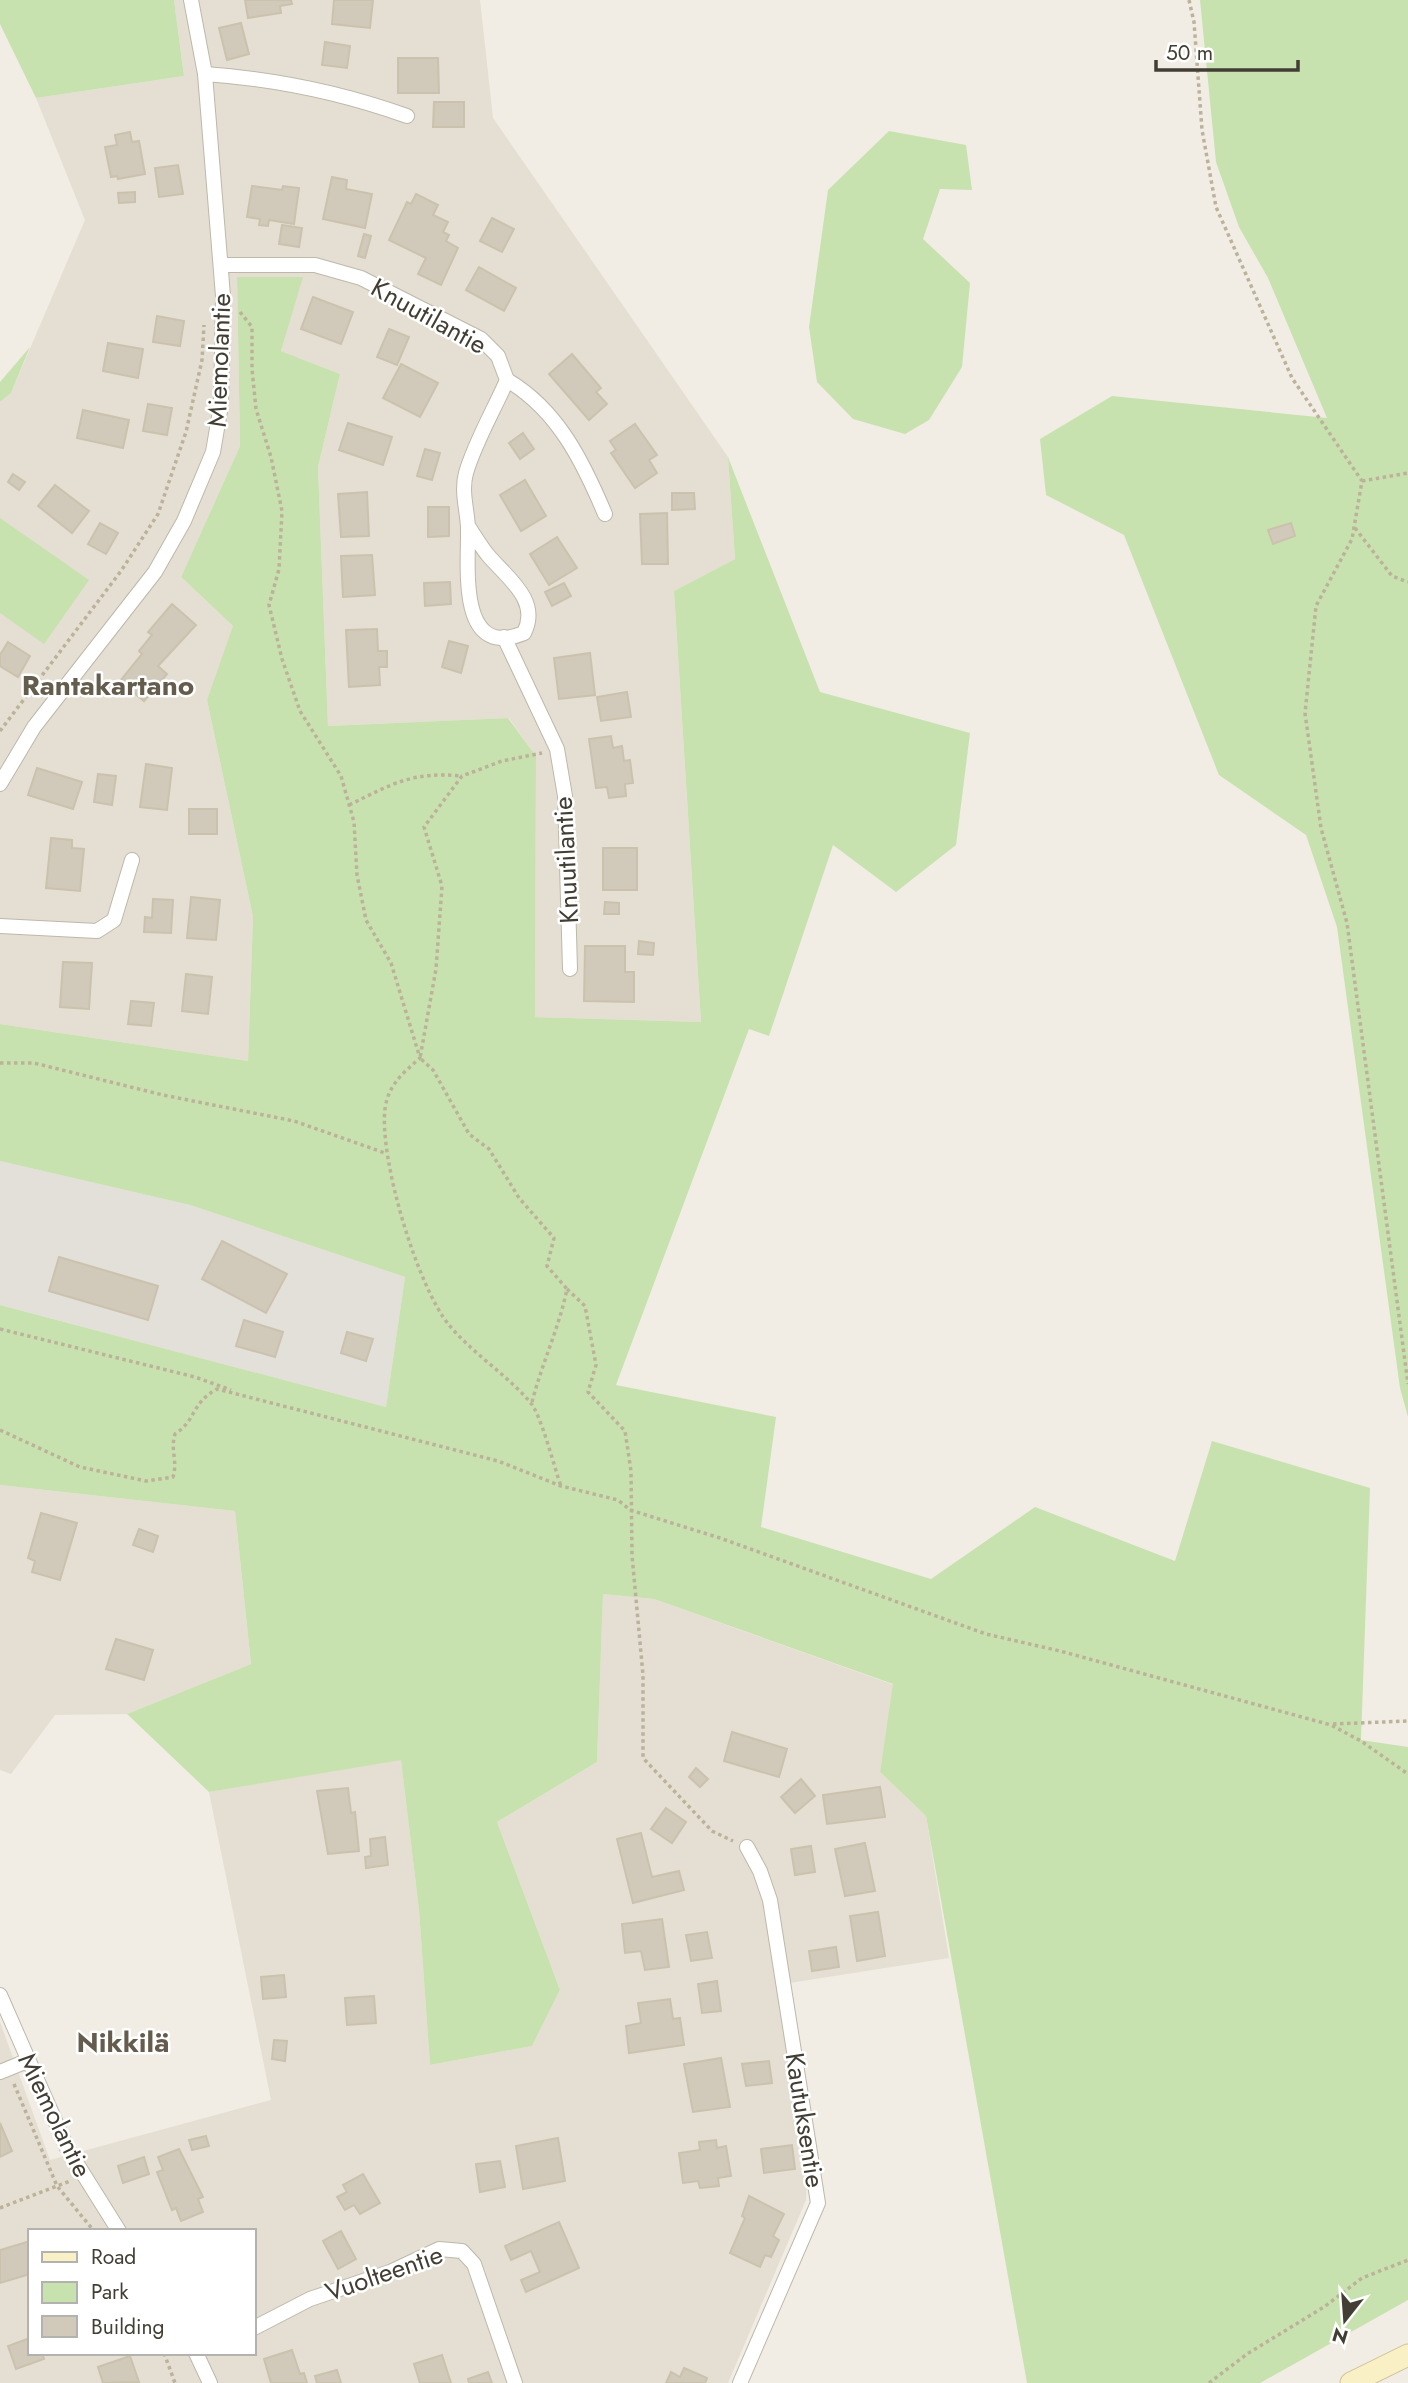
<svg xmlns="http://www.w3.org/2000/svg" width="1408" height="2383" viewBox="0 0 1408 2383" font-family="Jost,sans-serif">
<rect width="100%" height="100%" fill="#f1ede4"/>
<g fill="#e4dfd2" fill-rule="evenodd">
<polygon points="174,0 480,0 493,118 728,457 735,559 674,591 701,1022 535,1017 536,756 509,718 328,726 318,467 340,374 281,351 302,277 237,277 240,446 181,577 236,629 207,700 253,917 248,1061 0,1024 0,402 11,393 85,220 36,98 184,76"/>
<polygon points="0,1485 235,1511 251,1664 127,1714 55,1715 11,1774 0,1770"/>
<path d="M 603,1594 L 654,1599 L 894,1685 L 880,1772 L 926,1816 L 949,1958 L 777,1985 L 807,2174 L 806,2200 L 728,2383 L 0,2383 L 0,2022 L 50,2160 L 271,2100 L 209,1792 L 401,1759 L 419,1910 L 430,2065 L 532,2046 L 560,1990 L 497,1822 L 597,1762 ZM 30,2231 L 254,2231 L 254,2353 L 30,2353 Z"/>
</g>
<polygon fill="#e3dfd9" points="0,1161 190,1205 405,1277 386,1407 0,1305"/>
<g fill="#c8e2af">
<polygon points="0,0 174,0 184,76 36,98 0,24"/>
<polygon points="1200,0 1408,0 1408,1417 1400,1388 1337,927 1306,835 1219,775 1124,535 1046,495 1040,439 1112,396 1327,418 1268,278 1239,227 1216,162"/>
<polygon points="889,131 966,145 972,190 940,189 923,239 970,283 962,367 929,420 905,434 853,419 817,382 809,327 828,190"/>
<polygon points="237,277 303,277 281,351 340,374 318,467 328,726 508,718 536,756 535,1017 701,1022 674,591 735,559 728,457 820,692 970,733 956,845 896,892 833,845 769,1036 749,1029 616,1385 776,1417 761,1527 931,1579 1035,1507 1175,1561 1212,1441 1370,1488 1361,1740 1408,1747 1408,2300 1260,2383 1027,2383 926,1816 880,1772 893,1684 654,1599 603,1594 597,1762 497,1822 560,1990 532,2046 430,2065 419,1910 401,1760 209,1792 127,1714 251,1664 235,1511 0,1485 0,1305 386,1407 405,1277 190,1205 0,1161 0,1024 248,1061 253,917 207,700 233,626 181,577 240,446"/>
<polygon points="30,347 11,393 0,402 0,382"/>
<polygon points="0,518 89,580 44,644 0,613"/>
</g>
<g fill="#d1c9ba" stroke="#cbc2ae" stroke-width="2">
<polygon points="245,0 291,0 292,4 280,6 281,13 248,18"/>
<polygon points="334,0 373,0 370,28 332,24"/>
<polygon points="241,23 249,54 227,60 219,28"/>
<polygon points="325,42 350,46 347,68 322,65"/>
<polygon points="398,58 438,58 439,93 398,93"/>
<polygon points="434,102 464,102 464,127 433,127"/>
<polygon points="130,132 132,142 139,141 145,174 118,179 117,176 111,177 105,147 117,145 115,135"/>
<polygon points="178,165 183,194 159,197 155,168"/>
<polygon points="332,177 347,180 346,189 372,194 365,228 323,219"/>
<polygon points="252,186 282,190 283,186 299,188 294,224 269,220 268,226 259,225 260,219 247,217"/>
<polygon points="135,192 135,202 119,203 118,193"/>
<polygon points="416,194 438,205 433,215 448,222 443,232 449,235 446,241 458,248 441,285 418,274 426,258 389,240 407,202 411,204"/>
<polygon points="492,218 514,229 502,252 480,241"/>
<polygon points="282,225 302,228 299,247 279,244"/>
<polygon points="364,234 371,236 365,258 358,256"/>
<polygon points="479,267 516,288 504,311 466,290"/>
<polygon points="313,297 353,312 341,344 301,329"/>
<polygon points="157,316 184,321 180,346 153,342"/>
<polygon points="389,329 409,337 397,365 377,357"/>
<polygon points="108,343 143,349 138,378 103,371"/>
<polygon points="572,354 601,388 596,392 607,404 589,420 549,374"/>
<polygon points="401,364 438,383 420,417 383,398"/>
<polygon points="148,404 172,408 167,435 143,431"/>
<polygon points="83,410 129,420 123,448 77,438"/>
<polygon points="348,423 392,437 383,465 339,450"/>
<polygon points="635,424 657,455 649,460 657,473 635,488 611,453 616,450 610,441"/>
<polygon points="523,433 534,449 520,459 509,443"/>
<polygon points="425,449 440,453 432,480 417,476"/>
<polygon points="13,474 25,482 19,490 8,482"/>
<polygon points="525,480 546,516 521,531 500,495"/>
<polygon points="55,485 89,511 72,533 38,506"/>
<polygon points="367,492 369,536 341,537 338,494"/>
<polygon points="672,493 694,493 695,509 672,510"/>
<polygon points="428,507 449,507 449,536 428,537"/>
<polygon points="667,513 668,564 642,564 640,514"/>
<polygon points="100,523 118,533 106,554 88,544"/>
<polygon points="1291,523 1295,536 1273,544 1268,530"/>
<polygon points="557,537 577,568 549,585 530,554"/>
<polygon points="372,555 375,595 343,597 341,556"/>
<polygon points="450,582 451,604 425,606 424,583"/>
<polygon points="564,583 571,596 552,606 545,592"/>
<polygon points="172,604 196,625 158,666 167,674 144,701 120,681 142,654 139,651 152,635 148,632"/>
<polygon points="377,629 378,651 387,651 387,667 379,667 380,685 349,687 346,630"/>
<polygon points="449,641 468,646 461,673 442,667"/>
<polygon points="8,642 30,656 18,677 0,666 0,655"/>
<polygon points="590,653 595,695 559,699 554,658"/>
<polygon points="627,692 631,717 601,721 597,697"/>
<polygon points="611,736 613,748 622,746 624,761 630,760 633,783 625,784 626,796 609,798 607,787 596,788 589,739"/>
<polygon points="146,764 172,768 167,810 140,807"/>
<polygon points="37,768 82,782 73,809 28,795"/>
<polygon points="98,774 116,776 112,805 94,802"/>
<rect x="189" y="809" width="28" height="25"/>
<polygon points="51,838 72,840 72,848 84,849 80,891 46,888"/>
<rect x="603" y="848" width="34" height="42"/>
<polygon points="191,897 220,900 216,940 187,938"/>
<polygon points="153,899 173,900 171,933 144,932 145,917 152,918"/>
<polygon points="605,902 619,903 619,914 604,914"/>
<polygon points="639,941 654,943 653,955 638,954"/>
<polygon points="585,946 625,946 625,972 634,972 634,1002 584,1001"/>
<polygon points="63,962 92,963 89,1009 60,1007"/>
<polygon points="186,974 212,977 208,1014 182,1011"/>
<polygon points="131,1001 154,1003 151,1026 128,1024"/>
<polygon points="222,1241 287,1274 266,1313 202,1279"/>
<polygon points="59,1257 158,1286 148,1320 49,1291"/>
<polygon points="244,1320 283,1332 275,1357 236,1346"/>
<polygon points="347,1332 373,1339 366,1361 341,1353"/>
<polygon points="41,1513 77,1523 60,1580 32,1572 35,1561 28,1558"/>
<polygon points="139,1529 158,1536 153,1552 133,1545"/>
<polygon points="116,1639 153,1650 144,1680 106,1669"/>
<polygon points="732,1732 787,1749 779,1777 724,1761"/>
<polygon points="696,1768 708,1779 700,1787 689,1777"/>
<polygon points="801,1779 815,1796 795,1813 781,1797"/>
<polygon points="880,1787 885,1817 827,1824 823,1795"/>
<polygon points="348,1788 351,1813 355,1812 359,1851 328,1854 317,1791"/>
<polygon points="666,1808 686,1822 672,1843 651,1829"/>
<polygon points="641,1833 652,1877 679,1871 684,1890 633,1903 617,1839"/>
<polygon points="385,1837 388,1865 366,1868 365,1857 371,1856 370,1839"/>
<polygon points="865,1843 875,1891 845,1896 835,1849"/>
<polygon points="811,1846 815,1872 795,1875 791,1849"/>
<polygon points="878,1912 885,1956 857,1961 850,1916"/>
<polygon points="662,1919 669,1967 645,1970 641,1951 625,1953 622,1924"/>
<polygon points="707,1932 712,1958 691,1961 686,1935"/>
<polygon points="836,1947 839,1967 812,1971 809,1951"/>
<polygon points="284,1975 286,1997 263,1999 261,1977"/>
<polygon points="717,1981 721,2011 702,2013 698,1984"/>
<polygon points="374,1996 376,2023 347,2025 345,1998"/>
<polygon points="670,1999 673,2019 680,2018 684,2045 629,2053 626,2026 641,2023 638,2003"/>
<polygon points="274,2040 287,2041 285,2061 272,2059"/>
<polygon points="721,2058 730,2107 693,2112 684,2064"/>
<polygon points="769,2061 772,2083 746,2086 742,2064"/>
<polygon points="0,2123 12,2151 0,2157"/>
<polygon points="206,2136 209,2146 192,2150 189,2140"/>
<polygon points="558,2138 565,2181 523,2189 516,2146"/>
<polygon points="716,2140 717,2148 726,2146 731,2176 718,2178 719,2186 700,2188 698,2181 683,2183 679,2153 700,2150 699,2142"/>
<polygon points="792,2145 795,2169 764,2173 761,2149"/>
<polygon points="179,2149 203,2197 198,2199 203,2212 181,2221 176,2208 172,2210 157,2172 163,2170 158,2157"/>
<polygon points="144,2157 149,2174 123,2183 118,2166"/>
<polygon points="500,2161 505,2187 480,2192 476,2164"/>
<polygon points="363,2174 380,2203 360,2214 354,2205 345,2210 337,2197 347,2192 343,2185"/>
<polygon points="749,2196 784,2214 773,2236 779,2240 771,2257 765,2255 760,2267 730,2253 745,2218 742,2216"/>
<polygon points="559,2222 579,2268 526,2292 521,2280 540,2272 531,2251 511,2260 505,2246"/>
<polygon points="341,2231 356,2259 338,2269 323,2241"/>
<polygon points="30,2241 30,2274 0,2283 0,2250"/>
<polygon points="30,2338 30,2353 42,2353 44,2359 16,2369 8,2346"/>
<polygon points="292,2350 300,2374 304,2373 307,2383 271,2383 264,2359"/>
<polygon points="442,2355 451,2383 420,2383 414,2364"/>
<polygon points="130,2356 139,2382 103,2383 98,2367"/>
<polygon points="684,2368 707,2378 705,2383 666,2383 671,2372 680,2377"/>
<polygon points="337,2370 341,2383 317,2383 315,2376"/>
<polygon points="488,2372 492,2383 469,2383 468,2379"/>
</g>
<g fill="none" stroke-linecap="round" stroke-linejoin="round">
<defs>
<g id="minor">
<path d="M 205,74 C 276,79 340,92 407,116"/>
<path d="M 221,265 L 315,265 L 361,278 L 481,339 L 498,356 L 507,380 C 494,410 475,442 466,473 C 461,491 467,509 468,527 C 469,563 456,661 524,633 C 541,600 506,577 487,554 C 480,545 474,535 468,526"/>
<path d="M 507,380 C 558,410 583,462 605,514"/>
<polyline points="504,637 557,749 565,796 570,969"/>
<polyline points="0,784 34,727 155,572 184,521 213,452 221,405 223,296 205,74 191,0"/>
<polyline points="0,926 97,931 114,920 132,860"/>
<polyline points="0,1995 67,2148 119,2231"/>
<polyline points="0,2072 27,2061"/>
<polyline points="254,2328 310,2299 390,2272 439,2249 462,2251 474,2264 515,2383"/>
<polyline points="196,2353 210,2383"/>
<polyline points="740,2383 818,2203 770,1900 760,1871 747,1847"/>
</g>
<polyline id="secondary" points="1351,2383 1408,2355"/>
</defs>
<use href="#minor" stroke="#beb8aa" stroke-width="16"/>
<use href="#secondary" stroke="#cdc296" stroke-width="23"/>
<g stroke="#bcb29a" stroke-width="3.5" stroke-dasharray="3.5 3.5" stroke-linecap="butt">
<polyline points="1189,0 1194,22 1202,130 1216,207 1292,378 1362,481 1352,539 1316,606 1305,713 1321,828 1347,923 1408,1384"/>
<path d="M 240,312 L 252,327 L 252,369 L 256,409 L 271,457 L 282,511 L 279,569 L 269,605 L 282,659 L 300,711 L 341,776 L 354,822 L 357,875 L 366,920 L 391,963 L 420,1058 C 403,1073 388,1085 385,1109 C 379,1158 417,1286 449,1325 C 472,1353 506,1374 530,1402 C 541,1414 554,1467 561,1486"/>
<polyline points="1362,481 1408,473"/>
<polyline points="1355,528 1392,576 1408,582"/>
<polyline points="0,731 121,571 158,514 186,432 202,360 204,325"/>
<path d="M 349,805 C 392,784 413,771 462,776"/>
<polyline points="0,1063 34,1063 163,1095 294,1121 385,1153"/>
<polyline points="567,1289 585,1306 596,1365 588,1392 625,1431 631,1471 632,1555 643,1675 643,1758 712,1831 733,1841"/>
<polyline points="0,1329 195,1377 231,1390"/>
<path d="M 532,1402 C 542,1363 559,1328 567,1289 L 547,1266 L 554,1238 L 519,1198 L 489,1149 L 469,1134 L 433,1070 L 420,1058 L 436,969 L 442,886 L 424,827 L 462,776 L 502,761 L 542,753"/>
<path d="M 0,1430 L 80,1467 L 146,1481 L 173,1477 C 178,1461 170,1450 175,1434 C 197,1420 190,1404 217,1389 L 498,1461 L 561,1486 L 618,1500 L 630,1510 L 720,1538 L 986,1634 L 1060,1651 L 1331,1725 L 1361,1741 L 1408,1774"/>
<polyline points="1333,1724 1408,1721"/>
<polyline points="14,2084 57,2186 94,2231"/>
<polyline points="0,2208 70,2181"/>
<polyline points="164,2353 175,2383"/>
<polyline points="1209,2383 1247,2354 1324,2307 1362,2278 1408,2260"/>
</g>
<use href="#minor" stroke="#fff" stroke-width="14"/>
<use href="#secondary" stroke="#faf0c5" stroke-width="21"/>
</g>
<g text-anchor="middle" stroke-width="5" stroke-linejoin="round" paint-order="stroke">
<g font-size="26" fill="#423e34" stroke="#fff">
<text transform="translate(429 316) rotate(29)" y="9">Knuutilantie</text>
<text transform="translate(219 360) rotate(-88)" y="9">Miemolantie</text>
<text transform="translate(566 860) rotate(-93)" y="9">Knuutilantie</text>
<text transform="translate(55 2115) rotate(64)" y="9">Miemolantie</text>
<text transform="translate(805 2120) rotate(81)" y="9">Kautuksentie</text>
<text transform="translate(384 2273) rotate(-19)" y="9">Vuolteentie</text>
</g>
<g font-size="28" font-weight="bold" fill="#645c4d" stroke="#fff">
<text x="108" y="695">Rantakartano</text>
<text x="123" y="2052">Nikkilä</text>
</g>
</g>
<rect x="28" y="2229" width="228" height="126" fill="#ffffff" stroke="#b3b2ae" stroke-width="2"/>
<rect x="42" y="2252" width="35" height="10" fill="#faf0c5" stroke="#b3b2ae" stroke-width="2"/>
<text x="91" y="2264" font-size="21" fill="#423e34">Road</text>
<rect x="42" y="2282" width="35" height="21" fill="#c8e2af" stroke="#b3b2ae" stroke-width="2"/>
<text x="91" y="2299" font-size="21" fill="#423e34">Park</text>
<rect x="42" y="2316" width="35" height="21" fill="#d1c9ba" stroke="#b3b2ae" stroke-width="2"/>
<text x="91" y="2334" font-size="21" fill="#423e34">Building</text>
<g transform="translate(1345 2320) rotate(197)" stroke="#ffffff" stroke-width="5" paint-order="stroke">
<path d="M0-5L12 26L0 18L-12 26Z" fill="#423e34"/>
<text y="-10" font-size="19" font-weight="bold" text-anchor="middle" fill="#423e34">N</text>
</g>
<path d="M1156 60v10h142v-10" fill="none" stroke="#423e34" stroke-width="3.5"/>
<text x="1166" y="60" font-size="21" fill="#423e34" stroke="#ffffff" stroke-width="5" paint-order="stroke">50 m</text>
</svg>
